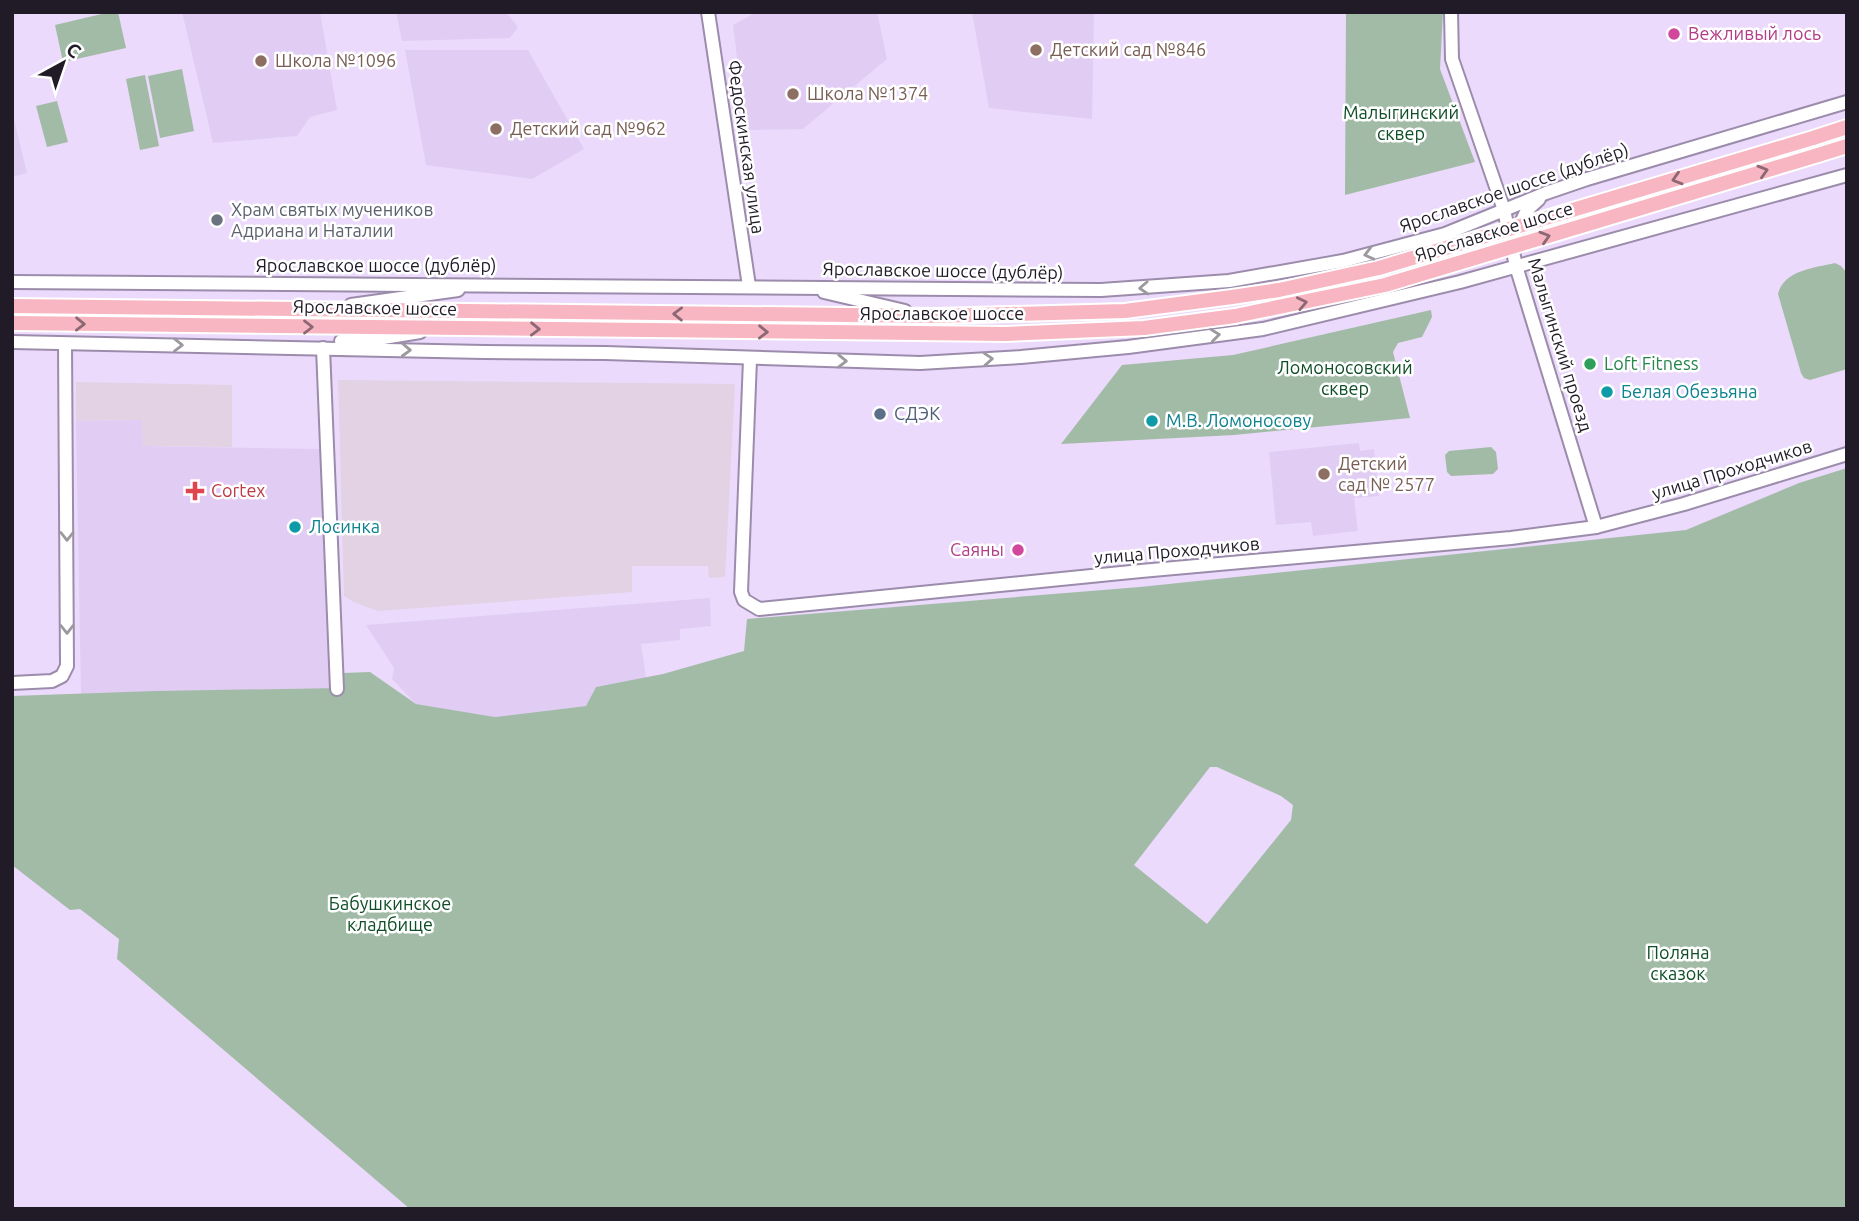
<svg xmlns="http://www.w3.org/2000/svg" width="1859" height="1221" viewBox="0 0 1859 1221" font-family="Ubuntu,sans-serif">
<rect width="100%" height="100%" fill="#ebdafb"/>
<g fill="#e2d2e4">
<polygon points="338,380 735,384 725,577 709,578 708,566 632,566 632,592 378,611 354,602 344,596"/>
<polygon points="76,382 232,385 232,447 142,446 141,420 76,421"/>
</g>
<g fill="#e1cdf4">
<polygon points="182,12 320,12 337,110 310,117 297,136 213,143"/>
<polygon points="396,12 506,12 518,27 510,38 402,41"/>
<polygon points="757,12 877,12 887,59 803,129 746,130 733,25"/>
<polygon points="972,12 1094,12 1092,119 989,108"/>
<polygon points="405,50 528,50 584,149 532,179 426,165"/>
<polygon points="12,111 27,173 12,177"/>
<polygon points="142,420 143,446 320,449 331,689 81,694 76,421"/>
<polygon points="1359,443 1360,451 1374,449 1379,496 1354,498 1358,531 1313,536 1311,522 1276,525 1269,452"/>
<polygon points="710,598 711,626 680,629 680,640 641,644 646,678 596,687 586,706 495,717 416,704 392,679 394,668 366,625"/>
</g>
<g fill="#a2bba7" fill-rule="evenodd">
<polygon points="110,12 118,12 126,48 63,62 55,25"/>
<polygon points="1346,12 1443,12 1440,69 1475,162 1345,195"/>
<polygon points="182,69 194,131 160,138 148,76"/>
<polygon points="145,75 159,146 140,150 126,79"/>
<polygon points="57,101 68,142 47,147 36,106"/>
<path d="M 1835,263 L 1841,266 L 1847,273 L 1847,369 L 1810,380 L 1804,378 L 1801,373 L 1778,294 C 1784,270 1814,268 1835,263 Z"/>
<polygon points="1431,310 1432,317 1422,337 1398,343 1393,352 1410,418 1234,435 1061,444 1122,365 1233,355"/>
<polygon points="1491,447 1496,452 1498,469 1493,474 1451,476 1447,472 1445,455 1449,451"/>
<path d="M 1847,468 L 1847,1209 L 410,1209 L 117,959 L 119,939 L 80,909 L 70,910 L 12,865 L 12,696 L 155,691 L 341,688 L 343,673 L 370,672 L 416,704 L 495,717 L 586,706 L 596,687 L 663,674 L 744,651 L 747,619 L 1140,587 L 1686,530 L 1799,483 ZM 1210,767 L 1217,767 L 1281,796 L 1293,805 L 1291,820 L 1207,924 L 1134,865 Z"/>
</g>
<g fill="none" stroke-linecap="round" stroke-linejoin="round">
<defs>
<g id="minor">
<polyline points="708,12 749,286"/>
<polyline points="1451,12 1452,59 1504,210 1516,266 1596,527"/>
<polyline points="1516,233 1527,210 1539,199"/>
<polyline points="12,282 1101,290 1229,281 1343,261 1445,234 1546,193 1587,179 1847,102"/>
<polyline points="824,292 905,311"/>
<polyline points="351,305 458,290"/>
<polyline points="341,341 377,339 420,332"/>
<polyline points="12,342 484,352 605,353 920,363 1021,357 1128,347 1263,329 1460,282 1847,175"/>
<polyline points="323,348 337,689"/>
<polyline points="750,359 741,592 744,600 759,609 1141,571 1511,538 1596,527 1684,504 1847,454"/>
<polyline points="12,683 52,681 62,676 67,666 65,344"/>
</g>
<g id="major">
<polyline points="1813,138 1847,127"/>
<polyline points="1818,155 1847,146"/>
<polyline points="12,306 936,316 1125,311 1232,297"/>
<polyline points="12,323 1005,334 1144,328 1235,316"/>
</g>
</defs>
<use href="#minor" stroke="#9c8cab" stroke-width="16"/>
<use href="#major" stroke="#fff" stroke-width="18"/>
<use href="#minor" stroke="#fff" stroke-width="12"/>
<use href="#major" stroke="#f8b6c2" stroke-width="14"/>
<defs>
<g id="major-bridge">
<polyline points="1232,297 1279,290 1379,268 1813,138"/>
<polyline points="1235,316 1385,285 1818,155"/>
</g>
</defs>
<use href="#major-bridge" stroke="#fff" stroke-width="18" stroke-linecap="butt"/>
<use href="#major-bridge" stroke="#f8b6c2" stroke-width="14"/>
</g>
<defs><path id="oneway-chevron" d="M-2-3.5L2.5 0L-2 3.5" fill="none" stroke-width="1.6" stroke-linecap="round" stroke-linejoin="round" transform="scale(1.75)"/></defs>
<g stroke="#8c6874">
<use href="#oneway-chevron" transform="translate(1763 171) rotate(-17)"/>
<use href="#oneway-chevron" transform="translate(1677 179) rotate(163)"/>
<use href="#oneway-chevron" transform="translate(1545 237) rotate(-17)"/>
<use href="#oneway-chevron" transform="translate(1302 303) rotate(-12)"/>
<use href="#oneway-chevron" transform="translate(678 314) rotate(-179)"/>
<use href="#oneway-chevron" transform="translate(80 324) rotate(1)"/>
<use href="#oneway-chevron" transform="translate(308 327)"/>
<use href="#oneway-chevron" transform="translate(535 329) rotate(1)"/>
<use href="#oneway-chevron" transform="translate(763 332) rotate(1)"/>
</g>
<g stroke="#9b989e">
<use href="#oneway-chevron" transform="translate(1369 254) rotate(166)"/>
<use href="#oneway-chevron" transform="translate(1144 288) rotate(177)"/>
<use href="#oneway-chevron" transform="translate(1215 335) rotate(-7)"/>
<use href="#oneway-chevron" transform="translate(178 345) rotate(1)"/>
<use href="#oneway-chevron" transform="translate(406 350) rotate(2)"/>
<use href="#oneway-chevron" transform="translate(988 359) rotate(-4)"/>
<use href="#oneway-chevron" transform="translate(842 361) rotate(1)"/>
<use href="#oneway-chevron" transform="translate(67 536) rotate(90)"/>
<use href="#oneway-chevron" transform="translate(67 629) rotate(90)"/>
</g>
<g fill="#d1479c" stroke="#fff" stroke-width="2.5">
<circle cx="1674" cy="34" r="7"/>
<circle cx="1018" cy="550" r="7"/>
</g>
<g fill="#8d6e63" stroke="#fff" stroke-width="2.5">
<circle cx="1036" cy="50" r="7"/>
<circle cx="261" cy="61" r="7"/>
<circle cx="793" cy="94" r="7"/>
<circle cx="496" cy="129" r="7"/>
<circle cx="1324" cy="474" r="7"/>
</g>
<circle fill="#6b7280" stroke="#fff" stroke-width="2.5" cx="217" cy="220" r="7"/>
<circle fill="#2e9e5b" stroke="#fff" stroke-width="2.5" cx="1590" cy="364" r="7"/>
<g fill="#0f9aa8" stroke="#fff" stroke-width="2.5">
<circle cx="1607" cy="392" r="7"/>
<circle cx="1152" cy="421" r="7"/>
<circle cx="295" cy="527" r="7"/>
</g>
<circle fill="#5c6f8a" stroke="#fff" stroke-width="2.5" cx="880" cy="414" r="7"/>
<path fill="#e0444e" stroke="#fff" stroke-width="2.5" d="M191.5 480.5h7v7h7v7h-7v7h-7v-7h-7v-7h7z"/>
<g text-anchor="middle" stroke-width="5" stroke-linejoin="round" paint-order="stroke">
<g font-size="18" fill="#b23c85" stroke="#fff" text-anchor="start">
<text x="1688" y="40">Вежливый лось</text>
<text x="1004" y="556" text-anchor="end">Саяны</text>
</g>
<g font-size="18" fill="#785e54" stroke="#fff" text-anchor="start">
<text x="1050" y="56">Детский сад №846</text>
<text x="275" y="67">Школа №1096</text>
<text x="807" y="100">Школа №1374</text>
<text x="510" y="135">Детский сад №962</text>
<text x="1338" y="470">Детский<tspan x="1338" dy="21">сад № 2577</tspan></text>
</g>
<g font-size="18" fill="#0f4e26" stroke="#fff">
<text x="1401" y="119">Малыгинский<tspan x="1401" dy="21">сквер</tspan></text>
<text x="1345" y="374">Ломоносовский<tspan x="1345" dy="21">сквер</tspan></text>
<text x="390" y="910">Бабушкинское<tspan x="390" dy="21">кладбище</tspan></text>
<text x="1678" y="959">Поляна<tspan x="1678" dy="21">сказок</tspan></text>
</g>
<g font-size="18" fill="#211b27" stroke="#fff">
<text transform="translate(746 147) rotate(82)" y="6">Федоскинская улица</text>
<text transform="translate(1514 188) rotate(-19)" y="6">Ярославское шоссе (дублёр)</text>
<text transform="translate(1494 232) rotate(-17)" y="6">Ярославское шоссе</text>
<text x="376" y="272">Ярославское шоссе (дублёр)</text>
<text transform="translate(943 271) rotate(1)" y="6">Ярославское шоссе (дублёр)</text>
<text transform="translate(375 308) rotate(1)" y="6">Ярославское шоссе</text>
<text x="942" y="320">Ярославское шоссе</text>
<text transform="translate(1560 345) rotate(73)" y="6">Малыгинский проезд</text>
<text transform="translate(1732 470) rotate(-17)" y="6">улица Проходчиков</text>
<text transform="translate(1177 551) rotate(-5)" y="6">улица Проходчиков</text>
</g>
<g font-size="18" fill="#5b616d" stroke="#fff" text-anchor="start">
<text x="231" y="216">Храм святых мучеников<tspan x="231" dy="21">Адриана и Наталии</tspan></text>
</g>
<g font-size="18" fill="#27864d" stroke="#fff" text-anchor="start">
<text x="1604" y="370">Loft Fitness</text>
</g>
<g font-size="18" fill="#0d838f" stroke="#fff" text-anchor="start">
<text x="1621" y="398">Белая Обезьяна</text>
<text x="1166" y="427">М.В. Ломоносову</text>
<text x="309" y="533">Лосинка</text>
</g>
<g font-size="18" fill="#4e5e75" stroke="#fff" text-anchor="start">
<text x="894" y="420">СДЭК</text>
</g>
<g font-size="18" fill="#be3a42" stroke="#fff" text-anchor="start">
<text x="211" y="497">Cortex</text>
</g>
</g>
<rect width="1859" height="1221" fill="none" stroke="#211b27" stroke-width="28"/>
<g transform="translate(63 63) rotate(40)" stroke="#ffffff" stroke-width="5" paint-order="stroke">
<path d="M0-5L12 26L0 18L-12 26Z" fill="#211b27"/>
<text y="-10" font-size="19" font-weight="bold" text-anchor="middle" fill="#211b27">С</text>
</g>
</svg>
